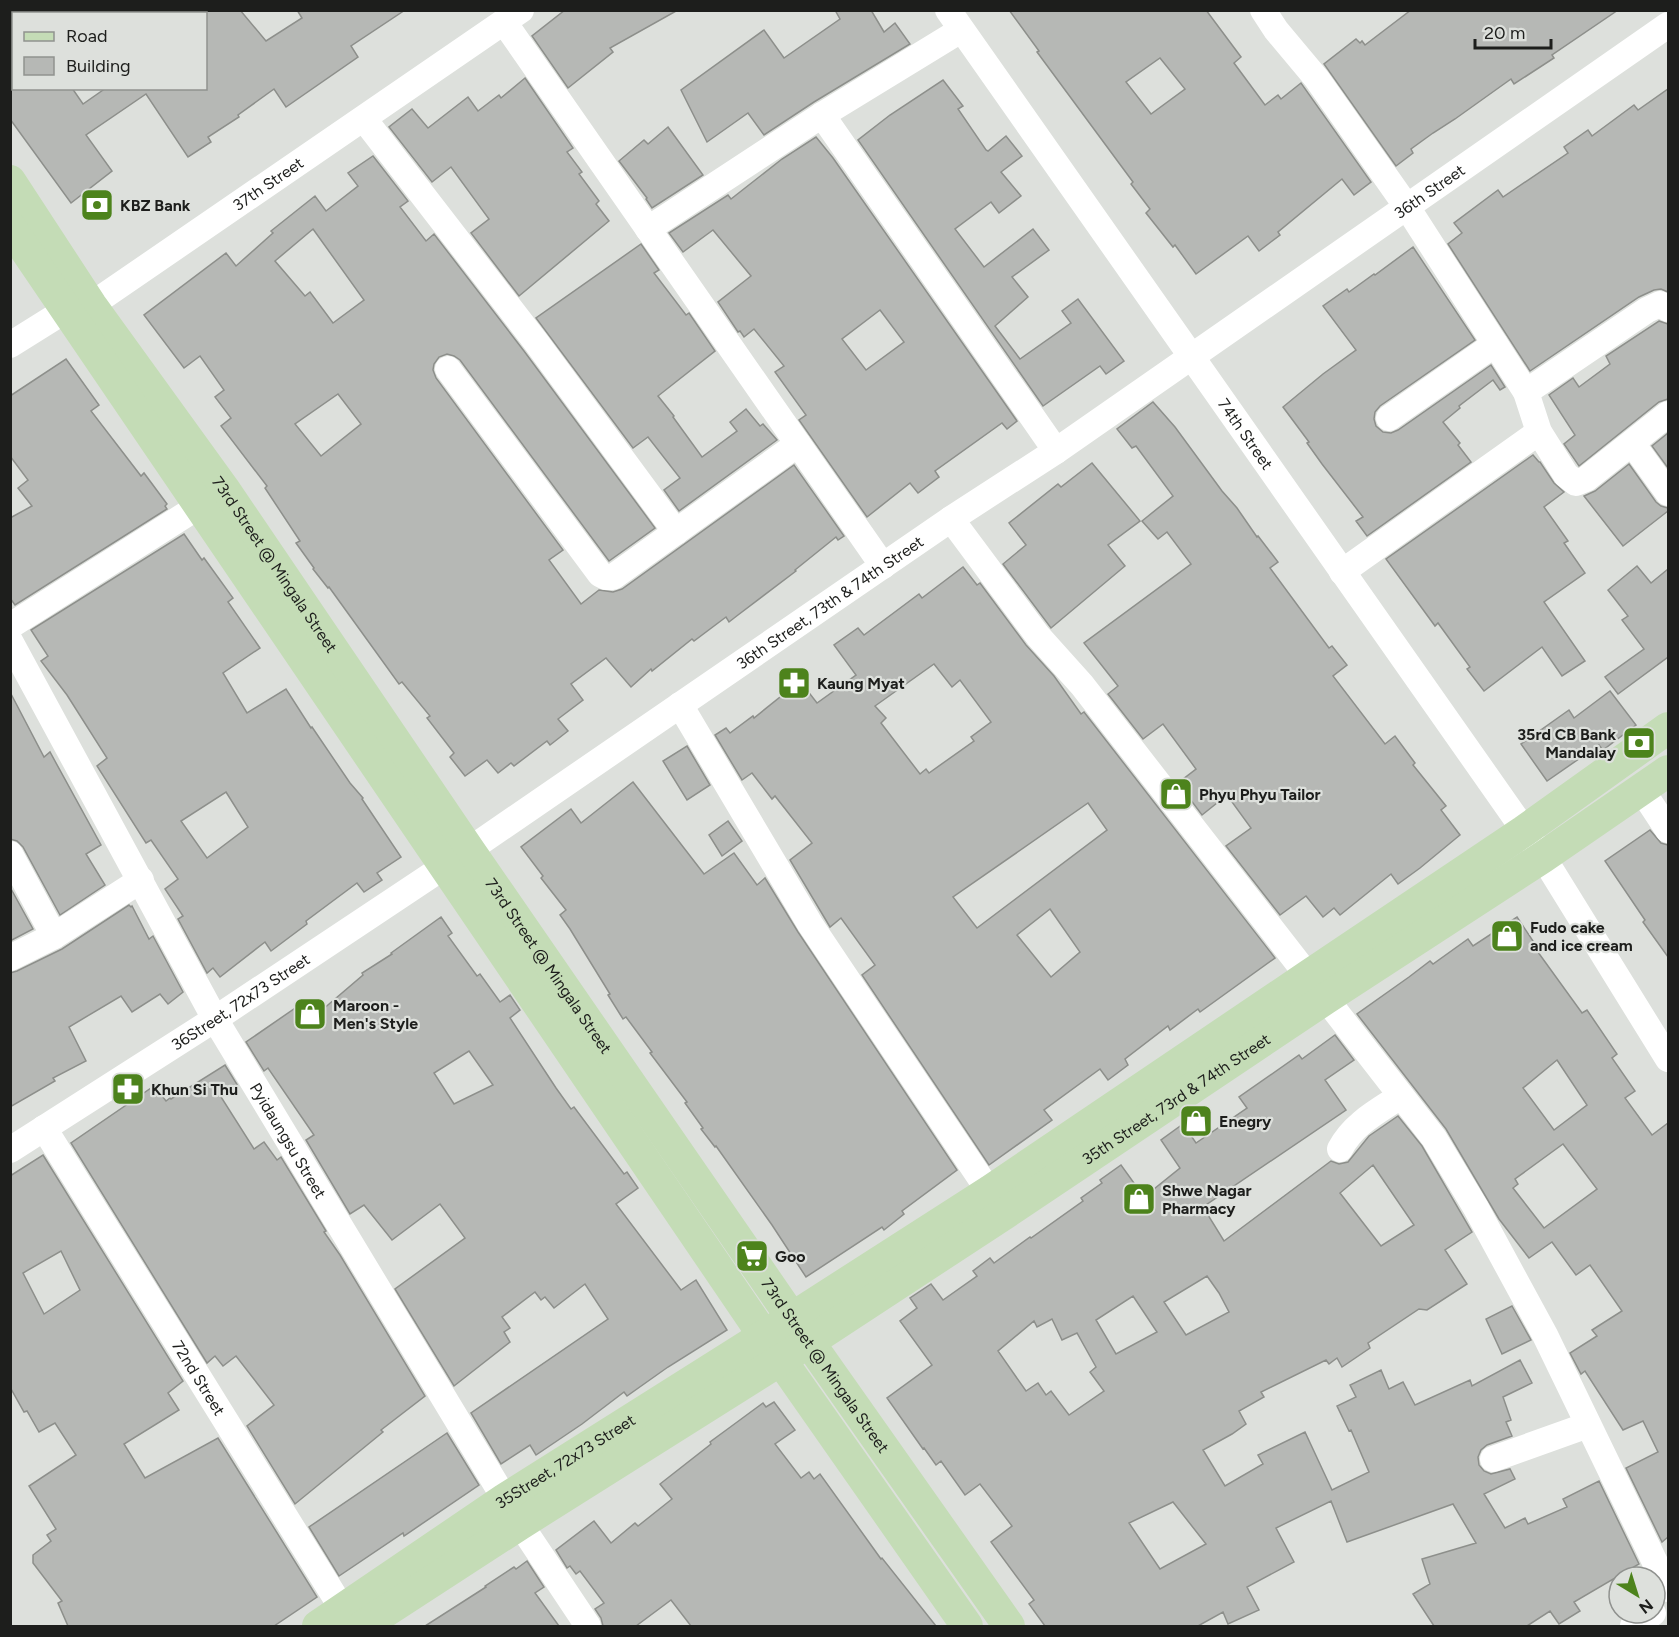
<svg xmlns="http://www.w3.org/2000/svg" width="1679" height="1637" viewBox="0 0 1679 1637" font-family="Figtree,sans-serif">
<rect width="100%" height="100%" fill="#dde0dc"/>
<g fill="#b6b8b5" stroke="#8d8f8b" stroke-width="1.5" fill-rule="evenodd">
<polygon points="206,10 240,10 266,41 302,18 297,10 405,10 351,46 358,57 286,107 274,89 238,115 239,117 208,137 211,142 188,157 146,94 86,135 112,171 71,203 10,119 10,88 72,88 83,104 106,88 206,88"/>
<polygon points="565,10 678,10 610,48 613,52 568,88 532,36"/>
<polygon points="835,10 871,10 884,32 895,23 910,44 814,102 764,135 748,113 707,142 681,90 764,30 784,58 840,19"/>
<path d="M 1009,10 L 1206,10 L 1241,57 L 1234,63 L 1265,105 L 1278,95 L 1281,99 L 1301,83 L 1371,182 L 1354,195 L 1342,179 L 1278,232 L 1280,235 L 1259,251 L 1248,236 L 1196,274 L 1175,245 L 1173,247 L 1146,213 L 1150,209 L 1131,184 L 1133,182 L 1037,52 L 1039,51 ZM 1160,58 L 1185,89 L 1151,114 L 1126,82 Z"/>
<polygon points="1411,10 1618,10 1552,55 1554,58 1514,84 1511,79 1455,119 1433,133 1411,149 1413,153 1396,166 1324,64 1356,39 1360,43 1362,41 1365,45"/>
<polygon points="525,78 573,148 567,152 582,172 579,174 599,201 596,204 609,221 519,296 471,233 489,219 451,167 432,182 389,127 412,109 428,128 468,97 478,111 499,95 501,98"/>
<polygon points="943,80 963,106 958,109 986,150 988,151 1006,136 1022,156 1001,172 1021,196 999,213 991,202 955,229 984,267 1033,229 1049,250 1012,277 1028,297 995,326 1020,359 1071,323 1062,311 1078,299 1124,361 1106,374 1100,366 1043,406 858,140 890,115"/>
<polygon points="1668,89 1668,292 1661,289 1654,290 1639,297 1530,371 1448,244 1462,233 1454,223 1498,190 1503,197 1568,153 1564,147 1588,130 1592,136 1634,105 1638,110"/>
<polygon points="668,127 703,175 652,208 646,199 647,198 619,161 644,140 648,144"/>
<path d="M 816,137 L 833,158 L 1017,421 L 1007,429 L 1002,423 L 935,471 L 939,477 L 918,493 L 910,483 L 867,517 L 799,420 L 806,415 L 775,372 L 784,366 L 754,329 L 744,337 L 740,331 L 738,332 L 718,302 L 751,276 L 713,230 L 683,252 L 669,233 L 728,195 L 731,199 L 782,159 ZM 880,310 L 904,342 L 866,370 L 842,339 Z"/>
<path d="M 373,156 L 408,201 L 400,207 L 426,241 L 434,234 L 524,351 L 655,528 L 609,561 L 460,360 L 454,356 L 447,354 L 439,357 L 434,364 L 433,370 L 436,378 L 563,550 L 549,560 L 581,604 L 599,590 L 613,592 L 622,589 L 794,465 L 844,536 L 838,540 L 836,537 L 795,570 L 796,571 L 738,615 L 729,622 L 726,617 L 694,641 L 692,639 L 652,671 L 651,669 L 631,687 L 606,658 L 571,684 L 583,700 L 558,719 L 568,731 L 550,745 L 547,741 L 514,766 L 511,763 L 498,773 L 487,760 L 465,776 L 450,757 L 454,753 L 427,718 L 430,716 L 402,682 L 399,684 L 329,587 L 328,588 L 313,569 L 314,568 L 296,543 L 300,541 L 265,488 L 267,486 L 221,426 L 231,418 L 215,397 L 224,390 L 200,356 L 184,368 L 144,315 L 226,253 L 236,266 L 273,233 L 271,231 L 315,196 L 326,211 L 358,186 L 348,173 ZM 313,229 L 364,300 L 333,323 L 310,292 L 305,296 L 275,261 ZM 338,394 L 361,424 L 321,456 L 295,424 Z"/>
<polygon points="641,244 659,270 654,273 686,315 689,313 715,351 658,396 674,416 673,417 702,457 737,431 730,422 746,409 760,426 763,424 777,440 679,511 664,490 680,478 648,437 633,448 536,318"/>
<polygon points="1413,247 1475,340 1380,406 1375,412 1374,419 1376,426 1383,432 1391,433 1398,430 1491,365 1505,387 1500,390 1493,380 1459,406 1460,408 1443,422 1460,443 1458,445 1471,462 1367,536 1356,521 1363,517 1322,464 1307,443 1309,442 1283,407 1323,374 1356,350 1323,306 1347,289 1349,292 1374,274 1375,275"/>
<polygon points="1659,321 1668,324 1668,399 1659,402 1579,466 1564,444 1575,435 1549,395 1573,378 1579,387 1610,364 1606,356"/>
<polygon points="66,359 99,405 91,411 141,476 144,473 167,504 165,506 167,509 15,605 10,598 10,518 32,506 18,488 28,480 10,456 10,396"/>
<polygon points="1153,402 1175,427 1222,491 1237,508 1257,537 1258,536 1278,562 1270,568 1329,648 1332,646 1347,665 1333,676 1385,744 1395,736 1415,763 1413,765 1446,806 1441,810 1460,835 1420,868 1398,884 1391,874 1340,915 1334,908 1323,917 1306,896 1280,915 1226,846 1251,828 1227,795 1202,815 1178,783 1196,769 1163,724 1143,739 1108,694 1118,686 1084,643 1191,564 1167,532 1158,539 1142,521 1173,496 1136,446 1132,448 1117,429"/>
<polygon points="1668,433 1668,468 1652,446"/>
<polygon points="1533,455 1539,462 1540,462 1554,483 1564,492 1544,507 1568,541 1564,543 1585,573 1544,602 1585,661 1562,676 1542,647 1484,691 1467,669 1470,667 1438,623 1435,626 1386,559"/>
<polygon points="1092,463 1140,521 1108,545 1125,566 1051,628 1003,564 1026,545 1009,523 1058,484 1061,487"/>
<polygon points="1629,464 1656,502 1661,506 1668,508 1668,511 1623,546 1584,496 1595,491"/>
<path d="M 184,534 L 202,560 L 204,558 L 233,598 L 228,602 L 260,648 L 223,673 L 247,713 L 286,689 L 311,728 L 312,727 L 350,783 L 363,798 L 362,799 L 401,857 L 377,873 L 382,880 L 364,892 L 357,883 L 306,921 L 307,924 L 271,951 L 265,942 L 220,977 L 213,968 L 207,973 L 178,919 L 183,916 L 165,889 L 178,879 L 151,840 L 146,843 L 97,766 L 107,758 L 67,695 L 41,661 L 48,656 L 31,630 ZM 226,792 L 248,827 L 207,858 L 181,821 Z"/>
<polygon points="1637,566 1651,583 1668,569 1668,657 1618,694 1605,677 1644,649 1622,620 1628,616 1608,590"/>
<path d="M 963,567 L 977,585 L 980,583 L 1026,645 L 1054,676 L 1081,714 L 1084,712 L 1275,958 L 1200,1012 L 1198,1009 L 1170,1030 L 1168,1026 L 1125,1059 L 1128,1065 L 1108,1080 L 1100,1069 L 1044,1110 L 1052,1120 L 989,1165 L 862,975 L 875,965 L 841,918 L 830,927 L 790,860 L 812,843 L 775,796 L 772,799 L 752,773 L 742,780 L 715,735 L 726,728 L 730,733 L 753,716 L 754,718 L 800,681 L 817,703 L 856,675 L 834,645 L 858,628 L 864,635 L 919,594 L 922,598 ZM 934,664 L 952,687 L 960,680 L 991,722 L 971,737 L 974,741 L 929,773 L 926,769 L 920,774 L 881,723 L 886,718 L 875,706 ZM 1088,803 L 1107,830 L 977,928 L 953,897 ZM 1050,909 L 1080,952 L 1051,977 L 1017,935 Z"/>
<polygon points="1610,691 1636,725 1603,750 1599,745 1547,781 1521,744 1569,710 1574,718"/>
<polygon points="10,692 44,757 50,752 101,845 86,854 105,885 60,915 23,847 17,841 10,839"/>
<polygon points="687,746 710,785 687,800 663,761"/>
<polygon points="633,782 704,874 734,853 757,885 765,878 798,932 957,1170 902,1211 904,1214 884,1230 882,1227 806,1277 772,1225 716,1146 715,1147 701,1129 703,1128 685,1103 687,1102 650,1053 652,1052 626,1017 623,1019 608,995 610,994 570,929 560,915 566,910 541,878 543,876 521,847 571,809 581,823"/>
<polygon points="728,821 742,841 722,856 709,835"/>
<polygon points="1650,830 1661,843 1668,845 1668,957 1643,922 1645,920 1605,861"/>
<polygon points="10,887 33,929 10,941"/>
<polygon points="129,905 131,907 132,906 149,939 153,936 183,992 168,1004 160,994 132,1012 121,996 69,1027 86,1061 53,1078 55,1081 10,1107 10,973 17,971 62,949"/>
<path d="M 441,917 L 452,933 L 448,936 L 477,976 L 480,974 L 500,1002 L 510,995 L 520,1010 L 510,1018 L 556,1088 L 571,1109 L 574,1107 L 624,1174 L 627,1172 L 638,1188 L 616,1204 L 681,1290 L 696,1280 L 727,1330 L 668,1367 L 627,1396 L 624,1392 L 582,1424 L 536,1455 L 530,1445 L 501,1464 L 471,1413 L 608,1319 L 585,1284 L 554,1308 L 545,1297 L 541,1300 L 535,1292 L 502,1317 L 510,1328 L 504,1332 L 510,1342 L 454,1386 L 395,1289 L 465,1238 L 440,1204 L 392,1240 L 364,1205 L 350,1214 L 306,1140 L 314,1135 L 268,1068 L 264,1071 L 246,1042 L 304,1002 L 315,1016 L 363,975 L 362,973 L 392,954 L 391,953 ZM 469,1051 L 493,1085 L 454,1104 L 434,1073 Z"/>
<path d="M 1517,917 L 1537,947 L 1535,948 L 1582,1013 L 1587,1010 L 1617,1054 L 1612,1058 L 1635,1091 L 1625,1098 L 1652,1135 L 1668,1123 L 1668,1537 L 1662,1542 L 1626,1468 L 1658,1452 L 1643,1421 L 1623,1430 L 1585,1371 L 1581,1374 L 1570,1353 L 1597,1336 L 1592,1330 L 1622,1311 L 1590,1265 L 1576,1275 L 1552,1242 L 1529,1258 L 1499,1219 L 1446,1129 L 1357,1014 L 1409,977 L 1430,961 L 1433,964 L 1468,939 L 1473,946 ZM 1557,1060 L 1587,1105 L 1554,1130 L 1523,1088 ZM 1563,1144 L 1597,1189 L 1544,1228 L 1513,1188 L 1518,1184 L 1515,1179 Z"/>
<path d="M 1335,1035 L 1354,1060 L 1325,1080 L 1346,1110 L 1203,1207 L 1224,1241 L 1331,1161 L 1339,1164 L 1348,1162 L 1369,1136 L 1398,1116 L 1422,1146 L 1472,1232 L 1445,1250 L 1467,1284 L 1427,1310 L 1419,1309 L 1368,1343 L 1370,1348 L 1342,1367 L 1337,1358 L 1329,1364 L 1326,1360 L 1261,1392 L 1264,1397 L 1239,1411 L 1246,1424 L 1232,1434 L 1203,1450 L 1225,1486 L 1263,1464 L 1258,1455 L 1305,1432 L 1332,1490 L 1369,1472 L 1351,1430 L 1349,1431 L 1337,1406 L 1356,1397 L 1350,1385 L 1381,1370 L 1389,1389 L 1403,1382 L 1415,1405 L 1470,1380 L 1472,1386 L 1520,1360 L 1532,1383 L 1503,1397 L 1511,1420 L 1506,1422 L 1512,1436 L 1487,1445 L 1481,1450 L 1478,1457 L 1479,1465 L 1484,1471 L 1491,1474 L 1510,1469 L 1515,1479 L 1484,1494 L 1505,1528 L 1525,1518 L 1528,1524 L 1567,1507 L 1563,1499 L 1599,1481 L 1639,1564 L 1574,1602 L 1580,1611 L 1559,1624 L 1550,1611 L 1527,1626 L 1434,1626 L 1413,1594 L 1430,1584 L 1422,1559 L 1476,1543 L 1453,1504 L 1347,1542 L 1331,1501 L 1276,1528 L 1294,1562 L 1247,1587 L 1259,1610 L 1228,1624 L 1223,1612 L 1198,1626 L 1045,1626 L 1029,1604 L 1034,1600 L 991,1542 L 1012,1526 L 980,1484 L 965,1495 L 941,1461 L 936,1465 L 924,1448 L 923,1449 L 887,1398 L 932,1365 L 900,1321 L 917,1308 L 910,1298 L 931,1284 L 943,1300 L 977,1276 L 973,1271 L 990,1258 L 994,1263 L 1030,1237 L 1031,1238 L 1083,1201 L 1081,1198 L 1102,1183 L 1100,1180 L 1121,1165 L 1144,1197 L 1180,1168 L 1161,1140 L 1183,1124 L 1196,1143 L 1247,1108 L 1239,1097 L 1299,1055 L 1302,1059 ZM 1373,1165 L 1414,1225 L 1381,1246 L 1340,1193 ZM 1207,1276 L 1219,1293 L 1229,1312 L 1186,1335 L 1164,1302 ZM 1133,1296 L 1157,1332 L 1116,1354 L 1096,1320 ZM 1052,1319 L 1062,1340 L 1077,1333 L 1096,1367 L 1090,1372 L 1104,1391 L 1069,1415 L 1051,1391 L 1046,1395 L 1038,1383 L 1026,1391 L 998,1351 L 1034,1321 L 1037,1327 ZM 1173,1502 L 1206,1544 L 1160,1569 L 1129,1523 Z"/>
<polygon points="225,1065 238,1086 221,1097 254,1149 264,1142 277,1160 281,1157 326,1231 324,1232 340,1255 425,1396 381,1430 383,1432 295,1504 247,1426 274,1405 236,1356 223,1366 215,1356 207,1363 71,1143 154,1086 166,1101 170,1098 171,1099"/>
<path d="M 43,1155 L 183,1381 L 168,1393 L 179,1410 L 124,1444 L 145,1478 L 218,1438 L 317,1597 L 274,1626 L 68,1626 L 58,1603 L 62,1601 L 33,1563 L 33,1555 L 51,1541 L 47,1535 L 56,1529 L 29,1486 L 76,1455 L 55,1423 L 39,1432 L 27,1411 L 24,1412 L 10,1387 L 10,1176 ZM 61,1251 L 80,1290 L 44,1314 L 23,1273 Z"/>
<polygon points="1512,1306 1531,1340 1502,1354 1486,1319"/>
<polygon points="774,1402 795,1430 775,1444 801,1478 809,1472 814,1479 820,1474 881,1559 882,1558 936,1626 691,1626 671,1600 636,1626 603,1626 601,1618 595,1609 604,1603 580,1571 576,1574 570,1566 567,1568 556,1550 594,1521 611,1543 635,1523 638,1526 672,1499 660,1484 711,1444 710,1442 729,1428 763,1403 766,1407"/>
<polygon points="447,1433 479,1485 404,1536 403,1533 339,1576 309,1527"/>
<polygon points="527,1561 544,1587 535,1593 559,1626 425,1626 486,1587 485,1586 514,1567 516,1569"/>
</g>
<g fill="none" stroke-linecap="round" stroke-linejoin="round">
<g stroke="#fff" stroke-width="26">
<path id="s1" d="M 948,10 L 1543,857 L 1668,1059"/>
<polyline points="1263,10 1276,30 1317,79 1407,207 1526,392 1539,432 1566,475 1576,483 1586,479 1668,414"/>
<polyline points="90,14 94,10"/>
<polyline points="504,22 883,566"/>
<polyline points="10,67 14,65"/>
<polyline points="822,115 1056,451"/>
<polyline points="364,119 536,342 676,532"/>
<polyline points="648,229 822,115 961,30"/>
<path id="s2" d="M 10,345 L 66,310 L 91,305 L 521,10"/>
<polyline points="448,369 600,574 606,577 613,577 798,444"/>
<polyline points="1526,392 1647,310 1660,304 1668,309"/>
<polyline points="1389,418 1495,344"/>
<polyline points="1632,443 1668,493"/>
<polyline points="951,519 1038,636 1082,685 1434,1138 1476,1208 1545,1335 1668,1589"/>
<polyline points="1342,572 1539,432"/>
<polyline points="10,626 215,496"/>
<path id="s3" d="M 10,641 L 215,1019 L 520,1524 L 588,1626"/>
<polyline points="680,705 810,924 999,1206"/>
<polyline points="1641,789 1668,830"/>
<polyline points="10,854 54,936 141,880"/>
<polyline points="10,958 54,936"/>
<path id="s4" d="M 44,1128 L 353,1626"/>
<path d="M 1340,1149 C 1353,1124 1378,1111 1401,1096"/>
<path id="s5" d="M 10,1150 L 215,1019 L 469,850 L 951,519 L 1056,451 L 1668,25"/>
<polyline points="1493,1459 1588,1425"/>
<polyline points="1633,1626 1653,1613"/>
</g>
<g stroke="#c4dcb6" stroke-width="32">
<path id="s6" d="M 10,181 L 91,305 L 224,489 L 469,850 L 792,1318 L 1009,1626"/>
<polyline points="10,227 764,1336 967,1626"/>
<path id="s7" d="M 318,1626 L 505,1499 L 792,1318 L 990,1191 L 1308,976 L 1524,831 L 1668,728"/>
<path id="s8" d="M 363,1626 L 520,1524 L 809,1342 L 1004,1214 L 1325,999 L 1543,857 L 1668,771"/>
</g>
</g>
<defs>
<symbol id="bank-square" viewBox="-11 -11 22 22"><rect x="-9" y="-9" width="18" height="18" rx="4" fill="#4d831c" stroke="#dde0dc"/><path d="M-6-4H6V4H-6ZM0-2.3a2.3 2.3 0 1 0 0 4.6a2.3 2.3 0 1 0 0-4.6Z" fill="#fff"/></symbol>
<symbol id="pharmacy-square" viewBox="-11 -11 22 22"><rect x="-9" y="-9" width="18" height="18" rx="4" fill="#4d831c" stroke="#dde0dc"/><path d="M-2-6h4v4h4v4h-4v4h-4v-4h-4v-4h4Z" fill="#fff"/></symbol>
<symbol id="shop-square" viewBox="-11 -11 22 22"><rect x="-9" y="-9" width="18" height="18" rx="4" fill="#4d831c" stroke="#dde0dc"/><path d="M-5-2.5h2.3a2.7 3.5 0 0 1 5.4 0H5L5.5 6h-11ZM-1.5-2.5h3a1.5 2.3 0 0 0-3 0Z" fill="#fff"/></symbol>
<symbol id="supermarket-square" viewBox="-11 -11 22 22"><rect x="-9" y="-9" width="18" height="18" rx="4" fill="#4d831c" stroke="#dde0dc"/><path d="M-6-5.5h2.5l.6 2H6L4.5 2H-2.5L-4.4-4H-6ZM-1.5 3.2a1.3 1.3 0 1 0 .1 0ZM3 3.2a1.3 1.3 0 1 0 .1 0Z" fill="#fff"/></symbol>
</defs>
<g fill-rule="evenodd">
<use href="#bank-square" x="78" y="186" width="38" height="38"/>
<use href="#pharmacy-square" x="775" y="664" width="38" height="38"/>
<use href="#bank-square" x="1620" y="724" width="38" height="38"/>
<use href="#shop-square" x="1157" y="775" width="38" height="38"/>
<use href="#shop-square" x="1488" y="917" width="38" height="38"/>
<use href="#shop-square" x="291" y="995" width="38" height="38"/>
<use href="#pharmacy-square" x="109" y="1070" width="38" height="38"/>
<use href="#shop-square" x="1177" y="1102" width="38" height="38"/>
<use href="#shop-square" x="1120" y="1180" width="38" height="38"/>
<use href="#supermarket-square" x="733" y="1237" width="38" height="38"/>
</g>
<g text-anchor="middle" stroke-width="4.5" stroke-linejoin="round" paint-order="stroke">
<g font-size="16" fill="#1d1e1c" stroke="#dde0dc">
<text dy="6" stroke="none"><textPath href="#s2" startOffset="306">37th Street</textPath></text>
<text dy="6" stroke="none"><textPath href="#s5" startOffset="1713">36th Street</textPath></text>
<text dy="6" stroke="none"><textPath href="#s1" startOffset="518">74th Street</textPath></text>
<text dy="6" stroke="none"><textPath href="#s6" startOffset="466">73rd Street @ Mingala Street</textPath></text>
<text dy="6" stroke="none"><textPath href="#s5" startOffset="986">36th Street, 73th &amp; 74th Street</textPath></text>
<text dy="6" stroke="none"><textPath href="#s6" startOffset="952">73rd Street @ Mingala Street</textPath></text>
<text dy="6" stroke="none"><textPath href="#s5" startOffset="274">36Street, 72x73 Street</textPath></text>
<text dy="6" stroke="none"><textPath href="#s8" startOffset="969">35th Street, 73rd &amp; 74th Street</textPath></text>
<text dy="6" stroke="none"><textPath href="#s3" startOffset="572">Pyidaungsu Street</textPath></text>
<text dy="6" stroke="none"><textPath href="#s6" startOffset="1438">73rd Street @ Mingala Street</textPath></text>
<text dy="6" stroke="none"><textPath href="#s4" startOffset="294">72nd Street</textPath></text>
<text dy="6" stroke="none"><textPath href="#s7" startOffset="297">35Street, 72x73 Street</textPath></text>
</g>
<g font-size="16" font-weight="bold" fill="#1d1e1c" stroke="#dde0dc" text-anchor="start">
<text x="120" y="211">KBZ Bank</text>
<text x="817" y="689">Kaung Myat</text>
<text x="1616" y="740" text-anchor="end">35rd CB Bank<tspan x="1616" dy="18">Mandalay</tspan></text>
<text x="1199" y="800">Phyu Phyu Tailor</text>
<text x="1530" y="933">Fudo cake<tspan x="1530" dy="18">and ice cream</tspan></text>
<text x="333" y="1011">Maroon -<tspan x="333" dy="18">Men's Style</tspan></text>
<text x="151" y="1095">Khun Si Thu</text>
<text x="1219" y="1127">Enegry</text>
<text x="1162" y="1196">Shwe Nagar<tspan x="1162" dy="18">Pharmacy</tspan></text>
<text x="775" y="1262">Goo</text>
</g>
</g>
<rect width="1679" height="1637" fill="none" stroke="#1d1e1c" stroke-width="24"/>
<rect x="12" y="12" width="195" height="78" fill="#dde0dc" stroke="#90928f" stroke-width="1.5"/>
<rect x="24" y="32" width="30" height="9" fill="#c4dcb6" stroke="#90928f" stroke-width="1.5"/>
<text x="66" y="42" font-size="18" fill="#1d1e1c">Road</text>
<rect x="24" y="57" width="30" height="18" fill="#b6b8b5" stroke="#90928f" stroke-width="1.5"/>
<text x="66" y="72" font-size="18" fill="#1d1e1c">Building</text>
<g transform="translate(1637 1595) rotate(142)"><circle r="28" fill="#dde0dc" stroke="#90928f" stroke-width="1.5"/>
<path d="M0-4.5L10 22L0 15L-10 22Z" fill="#4d831c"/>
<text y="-9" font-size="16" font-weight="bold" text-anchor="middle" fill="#1d1e1c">N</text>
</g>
<path d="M1475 39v9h76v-9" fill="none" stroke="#1d1e1c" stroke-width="3"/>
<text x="1484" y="39" font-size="18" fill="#1d1e1c" stroke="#dde0dc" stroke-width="4.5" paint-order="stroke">20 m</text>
</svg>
